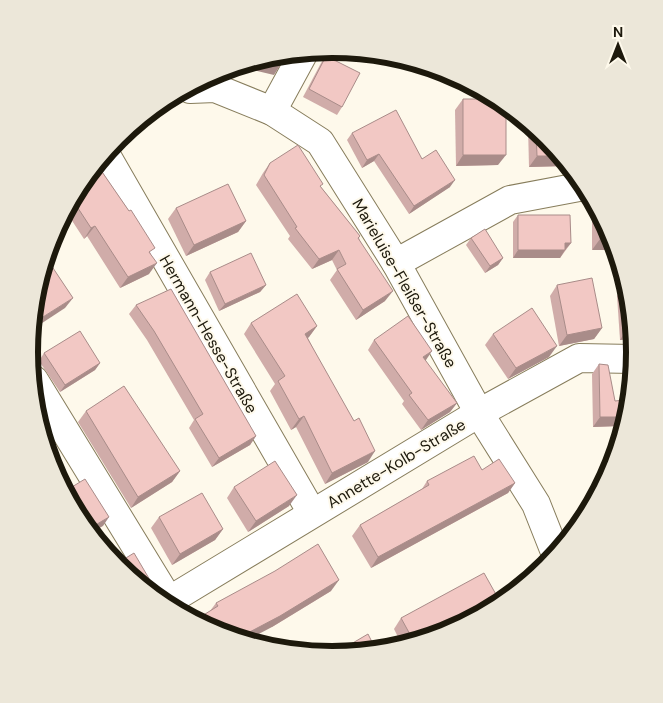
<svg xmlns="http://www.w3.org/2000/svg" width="663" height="703" viewBox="0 0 663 703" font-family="'DM Sans',sans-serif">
<rect width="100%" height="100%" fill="#fef9eb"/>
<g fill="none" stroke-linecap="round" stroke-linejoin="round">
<defs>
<g id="minor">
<polyline points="190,89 215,88 272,111 320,142 396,263 479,413 536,504 555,552"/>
<polyline points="272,111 303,54"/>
<polyline points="106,155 312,513"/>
<polyline points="396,263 510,200 579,187"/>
<polyline points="34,380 168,599"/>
<polyline points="170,600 479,413 579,358 633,359"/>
</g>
</defs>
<use href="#minor" stroke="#877d5c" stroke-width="30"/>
<use href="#minor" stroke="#fff" stroke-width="28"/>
</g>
<g fill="#d0aca9">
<polygon points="326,56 342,107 337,115 303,97 321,63"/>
<polygon points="463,99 498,165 456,166 455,110"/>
<polygon points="528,126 546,138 564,166 529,167"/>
<polygon points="352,133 422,159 450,187 409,214 374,161 362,168 347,140"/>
<polygon points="270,163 321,187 360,236 359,238 385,301 356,320 330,280 337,270 332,260 312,269 288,239 290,236 256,185 263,173"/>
<polygon points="98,166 129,211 151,254 149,274 120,288 87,236 84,239 67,213"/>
<polygon points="176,208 246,221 238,232 186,256 168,219"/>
<polygon points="596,213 611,236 592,250 592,218"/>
<polygon points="518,215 571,243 560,258 513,258 513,222"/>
<polygon points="471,238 503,258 498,265 485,273 466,245"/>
<polygon points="210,272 266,285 260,292 219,311 205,280"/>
<polygon points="557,285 602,328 594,339 559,346 550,296"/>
<polygon points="622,289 632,339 620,340 617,296"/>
<polygon points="136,305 256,436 250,445 212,467 189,428 194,420 147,340 129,314"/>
<polygon points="251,323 317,326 308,338 368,462 325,484 296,427 291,430 270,391 275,384 244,334"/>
<polygon points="493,334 549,357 508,379 485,345"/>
<polygon points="374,340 425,361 457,403 450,412 421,430 402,404 404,401 368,350"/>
<polygon points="44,353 100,363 95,370 60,392 39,361"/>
<polygon points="599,364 615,401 623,400 622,393 627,386 619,426 593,427 592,374"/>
<polygon points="86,411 180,471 172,482 131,508 78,422"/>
<polygon points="482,470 515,483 508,493 371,568 352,536 360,525 422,489 427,481"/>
<polygon points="234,487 289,506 248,532 227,498"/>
<polygon points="159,517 223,529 215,540 172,565 151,528"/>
<polygon points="331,591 272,627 210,611 216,603"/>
<polygon points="401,618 447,631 400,641 394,629"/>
</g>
<g fill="#a98c89">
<polygon points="269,61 281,64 274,75 241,67"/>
<polygon points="436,70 448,72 434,72"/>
<polygon points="379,154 374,161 362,168 367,160"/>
<polygon points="463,155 506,155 498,165 456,166"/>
<polygon points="537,156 558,156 565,166 529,167"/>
<polygon points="455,180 450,187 409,214 414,206"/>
<polygon points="246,221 238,232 186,256 194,245"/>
<polygon points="95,226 87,236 84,239 91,228"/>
<polygon points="600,239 612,239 614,250 592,250"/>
<polygon points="565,243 571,243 565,250"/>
<polygon points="339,250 332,260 312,269 319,259"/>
<polygon points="518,250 565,250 560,258 513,258"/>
<polygon points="503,258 498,265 485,273 490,266"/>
<polygon points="157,263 149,274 120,288 128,277"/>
<polygon points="266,285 260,292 219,311 225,304"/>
<polygon points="393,291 385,301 356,320 363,310"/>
<polygon points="73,298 65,308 33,329 35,322"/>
<polygon points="317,326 309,337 298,345 305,334"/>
<polygon points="602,328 594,339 559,346 567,335"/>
<polygon points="625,332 630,332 632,339 620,340"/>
<polygon points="557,346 549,357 508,379 516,368"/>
<polygon points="432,351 426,360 417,367 423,357"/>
<polygon points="100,363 95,370 60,392 65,385"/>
<polygon points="457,403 450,412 421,430 428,420"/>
<polygon points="304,416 296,427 291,430 299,419"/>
<polygon points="600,417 621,417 619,426 593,427"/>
<polygon points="256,436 250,445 212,467 219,458"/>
<polygon points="375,451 368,462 325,484 332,473"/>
<polygon points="180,471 172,482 131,508 138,497"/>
<polygon points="515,483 508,493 371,568 378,557"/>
<polygon points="297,495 289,506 248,532 256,521"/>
<polygon points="109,517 103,526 94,531 92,527"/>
<polygon points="223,529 215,540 172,565 180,554"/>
<polygon points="339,580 331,591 272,627 251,638 242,636"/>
</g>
<g fill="#f2c8c4" stroke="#a98c89">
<polygon points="326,56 360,73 342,107 309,89"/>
<polygon points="285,58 281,64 269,61"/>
<polygon points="463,99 488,99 506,111 506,155 463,155"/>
<polygon points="396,110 422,159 436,150 455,180 414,206 379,154 367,160 352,133"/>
<polygon points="536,131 546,138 558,156 537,156"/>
<polygon points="298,145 323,184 320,186 360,236 358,238 393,291 363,310 337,269 346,264 339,250 319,259 295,228 297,227 264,175 270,163"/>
<polygon points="98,166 129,211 131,210 155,248 149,252 157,263 128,277 95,226 91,228 74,202"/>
<polygon points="228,184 246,221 194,245 176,208"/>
<polygon points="518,215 570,215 571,243 565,243 565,250 518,250"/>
<polygon points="600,219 611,236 612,239 600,239"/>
<polygon points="485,229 503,258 490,266 471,238"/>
<polygon points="251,253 266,285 225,304 210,272"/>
<polygon points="47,259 73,298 35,322"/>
<polygon points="592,278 602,328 567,335 557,285"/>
<polygon points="171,289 256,436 219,458 195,419 203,414 154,331 136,305"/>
<polygon points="297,294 317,326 305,334 354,421 359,418 375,451 332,473 304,416 299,419 278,381 285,376 251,323"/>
<polygon points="623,294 630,332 625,332"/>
<polygon points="532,308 557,346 516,368 493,334"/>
<polygon points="408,316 432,351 423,357 457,403 428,420 409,395 412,393 374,340"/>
<polygon points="80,331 100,363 65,385 44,353"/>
<polygon points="599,364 608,365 615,401 625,400 621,417 600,417"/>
<polygon points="124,386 180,471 138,497 86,411"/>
<polygon points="474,456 482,470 499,459 515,483 378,557 360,525 429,485 427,481"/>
<polygon points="50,461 64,486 52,467"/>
<polygon points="275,461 297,495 256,521 234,487"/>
<polygon points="85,479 109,517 92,527 67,490"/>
<polygon points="202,493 223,529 180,554 159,517"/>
<polygon points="318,544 339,580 280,616 242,636 215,631 197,619 218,606 216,603 275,571"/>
<polygon points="134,553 157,592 117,565 116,564"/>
<polygon points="484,573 498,598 445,632 412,638 401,618"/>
<polygon points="368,634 374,646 334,654"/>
</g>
<g text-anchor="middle" stroke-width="4" stroke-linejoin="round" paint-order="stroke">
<g font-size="16" fill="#1d190c" stroke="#fef9eb">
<text transform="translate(405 283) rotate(60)" y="6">Marieluise-Fleißer-Straße</text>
<text transform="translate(209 334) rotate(60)" y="6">Hermann-Hesse-Straße</text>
<text transform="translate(396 463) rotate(-31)" y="6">Annette-Kolb-Straße</text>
</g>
</g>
<path d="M0 0H663V703H0ZM38 352a294 294 0 1 1 588 0a294 294 0 1 1-588 0Z" fill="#ece7d9" fill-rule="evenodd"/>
<path fill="none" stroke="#1d190c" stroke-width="6" d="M38 352a294 294 0 1 1 588 0a294 294 0 1 1-588 0Z"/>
<g transform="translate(618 45)" stroke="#fef9eb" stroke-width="4" paint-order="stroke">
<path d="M0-4L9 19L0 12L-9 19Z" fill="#1d190c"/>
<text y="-8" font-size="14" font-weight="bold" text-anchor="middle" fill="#1d190c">N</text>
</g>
</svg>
